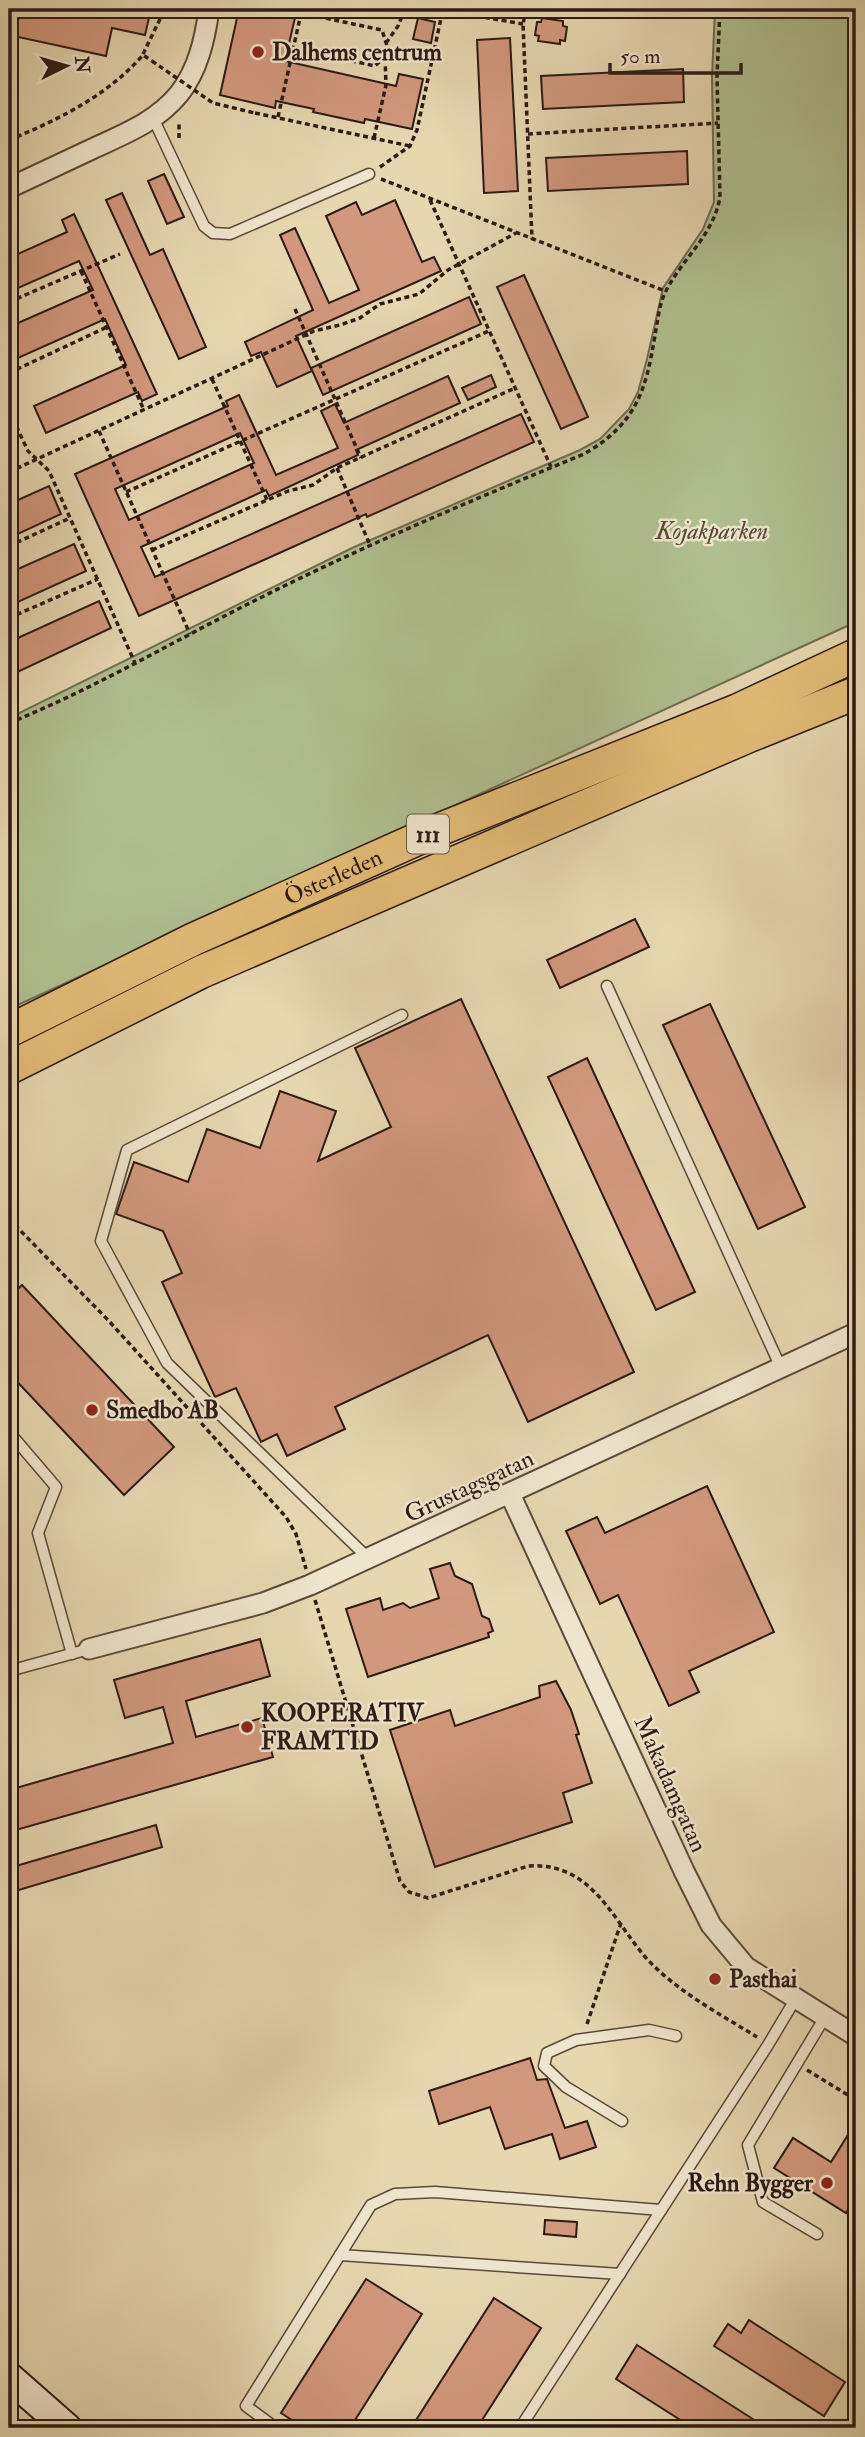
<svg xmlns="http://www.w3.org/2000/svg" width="865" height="2437" viewBox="0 0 865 2437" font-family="'IM FELL Double Pica',serif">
<rect width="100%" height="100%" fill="#e6d7b1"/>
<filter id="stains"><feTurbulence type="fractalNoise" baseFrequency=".00286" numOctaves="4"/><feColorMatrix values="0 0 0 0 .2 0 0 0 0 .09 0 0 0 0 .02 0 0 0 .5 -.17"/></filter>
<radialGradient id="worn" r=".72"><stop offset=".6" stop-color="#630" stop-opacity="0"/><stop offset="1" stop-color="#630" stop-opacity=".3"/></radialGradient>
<polygon fill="#b0bf90" stroke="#6e6c52" stroke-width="2" points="715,9 856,9 856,622 9,1009 9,718 352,548 580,450 600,439 629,409 638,392 647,359 663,288 703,229 714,202 712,77"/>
<g fill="#d2987d" stroke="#2c1a14" stroke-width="2" fill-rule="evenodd">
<polygon points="14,9 151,9 145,35 112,28 106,56 9,35"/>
<polygon points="239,9 297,9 285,61 396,86 399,74 423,79 412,129 365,119 364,123 313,112 314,109 276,101 275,108 220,95"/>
<polygon points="418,18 435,22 431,43 413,39"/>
<polygon points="542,18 563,21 563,26 567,27 565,41 560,40 560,44 538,41 539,36 535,35 537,22 541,22"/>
<polygon points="510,38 518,191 484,193 477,40"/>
<polygon points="683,69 684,102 543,109 541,76"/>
<polygon points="687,151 688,184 548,191 546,158"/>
<polygon points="164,174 184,217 167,224 148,181"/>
<polygon points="122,193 150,255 163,249 206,347 179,359 106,200"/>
<polygon points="395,200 422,262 434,257 441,271 296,336 312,371 277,387 261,352 251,356 245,342 313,310 280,235 295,228 329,303 359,290 326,216 356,202 362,215"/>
<polygon points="74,214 157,394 142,401 138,392 46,433 34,406 126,365 105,319 9,362 9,327 93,290 79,261 9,292 9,258 67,232 62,220"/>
<polygon points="524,275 588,417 561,429 497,287"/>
<polygon points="469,297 481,324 323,395 311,368"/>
<polygon points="491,375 496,387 468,400 462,388"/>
<path d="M 448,376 L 460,403 L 356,450 L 358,455 L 269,496 L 266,490 L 141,547 L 155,577 L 521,414 L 534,442 L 367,517 L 366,514 L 139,616 L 75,474 L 228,406 L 226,401 L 239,395 L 276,475 L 338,448 L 321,411 L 335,404 L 344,423 ZM 240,433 L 254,463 L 129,520 L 115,489 Z"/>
<polygon points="49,486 61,514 9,538 9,504"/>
<polygon points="74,544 86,571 9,606 9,573"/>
<polygon points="99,601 111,628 9,676 9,642"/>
<polygon points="635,919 649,947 560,988 547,960"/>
<polygon points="461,999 634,1372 528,1422 488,1335 335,1407 345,1429 287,1456 277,1434 261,1442 236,1388 215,1397 162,1282 182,1273 163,1231 116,1214 134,1162 188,1182 207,1129 260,1148 280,1091 336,1111 318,1161 391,1127 355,1048"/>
<polygon points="710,1004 805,1207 758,1229 663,1025"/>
<polygon points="587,1058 695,1292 656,1310 548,1077"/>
<polygon points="22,1285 174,1447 124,1495 9,1373 9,1297"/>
<polygon points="707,1486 774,1632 689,1671 699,1692 669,1706 618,1595 600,1604 566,1531 597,1517 605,1533"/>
<polygon points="450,1563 455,1576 472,1584 482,1616 489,1619 493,1631 488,1633 489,1637 368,1677 346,1609 380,1598 383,1610 403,1603 410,1608 439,1598 430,1569"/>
<polygon points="260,1639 270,1676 186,1701 196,1737 262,1718 273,1757 9,1832 9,1790 173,1743 163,1707 125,1718 114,1680"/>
<polygon points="556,1681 571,1710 579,1734 576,1735 592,1783 563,1793 572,1822 435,1867 390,1730 450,1710 455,1726 540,1697 539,1686"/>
<polygon points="156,1825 162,1847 9,1893 9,1868"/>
<polygon points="530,2058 537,2080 547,2079 565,2128 587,2121 596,2147 560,2159 552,2134 505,2149 490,2107 439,2124 429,2091"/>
<polygon points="856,2122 856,2197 846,2213 774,2168 793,2138 831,2162"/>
<polygon points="545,2220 577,2222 576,2237 544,2234"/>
<polygon points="366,2279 422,2314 350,2428 304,2428 281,2413"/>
<polygon points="494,2298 541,2328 477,2428 411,2428"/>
<polygon points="749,2320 845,2382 824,2416 714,2346 728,2324 741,2333"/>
<polygon points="637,2345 767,2428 693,2428 616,2379"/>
</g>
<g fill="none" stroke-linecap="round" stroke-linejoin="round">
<defs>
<g id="lane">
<polyline points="153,118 204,226 213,233 230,234 369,174"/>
<polyline points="607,986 781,1368"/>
<polyline points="9,1432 56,1487 38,1533 72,1654"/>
<polyline points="368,1558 167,1363 101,1241 127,1150 402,1015"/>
<polyline points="9,1671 89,1649"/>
<polyline points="622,2121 566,2087 544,2066 547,2053 576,2040 649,2030 676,2036"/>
<polyline points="817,2234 763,2202 748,2145 825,2017"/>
<polyline points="340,2255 620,2274"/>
<polyline points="276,2428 246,2406 371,2205 395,2194 435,2192 661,2210"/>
<polyline points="520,2428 768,2045 796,1998"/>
</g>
<g id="street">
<path d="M 9,188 C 37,175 64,162 92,149 C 124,134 156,122 179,94 C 198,70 205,39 209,9"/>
<polyline points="510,1494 684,1871 711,1925 746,1967 856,2036"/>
<polyline points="89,1649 263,1603 310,1585 856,1333"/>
</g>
<polyline id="secondary" points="9,2377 67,2428"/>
<g id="primary">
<path id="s1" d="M 9,1031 L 194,939 L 433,832 L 738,710 L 856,655"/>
<polyline points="9,1068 201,972 749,736 856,693"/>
</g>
</defs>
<use href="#lane" stroke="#5a493b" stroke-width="13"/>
<use href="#street" stroke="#5a493b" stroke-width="23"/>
<use href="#secondary" stroke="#2c1a14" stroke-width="32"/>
<use href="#primary" stroke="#2c1a14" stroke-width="35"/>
<g stroke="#2c1a14" stroke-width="3.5" stroke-dasharray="5 3.5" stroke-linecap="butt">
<polyline points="526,9 523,24 532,239"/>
<polyline points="443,10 523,24"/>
<polyline points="301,13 382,30 389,52 432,62"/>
<polyline points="386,43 398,26 405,9"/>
<polyline points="293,48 375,66 388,53"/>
<polyline points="143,54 165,9"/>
<polyline points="255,113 410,146"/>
<polyline points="278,117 302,9"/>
<polyline points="528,134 718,123"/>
<polyline points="179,138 179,121"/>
<polyline points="374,138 386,85 385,57"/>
<path d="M 9,140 C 58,120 107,96 143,55 L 152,61"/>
<polyline points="380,167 410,146 417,130 443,9"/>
<polyline points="381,179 665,291"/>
<polyline points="430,200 551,467"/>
<polyline points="81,271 144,410"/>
<polyline points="9,302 120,254"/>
<polyline points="295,309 361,458"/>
<polyline points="9,373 107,327"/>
<polyline points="212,379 267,500"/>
<polyline points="9,411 28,451 49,471 135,663"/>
<polyline points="99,431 190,634"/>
<polyline points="337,468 370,545"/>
<polyline points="9,472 314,331 340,325 360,318 380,304 419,294 448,270 516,233"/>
<polyline points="126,492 489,331"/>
<polyline points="9,546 70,518"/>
<polyline points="152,550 288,491 313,485 337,468 515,388"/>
<polyline points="9,618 98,579"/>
<path d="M 9,723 C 91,690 167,645 246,605 C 356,549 470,501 584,454 C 636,424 646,391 655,335 C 658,320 659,303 667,289 C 684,257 714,234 720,197 L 717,77 L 720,9"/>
<polyline points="9,1219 108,1320 286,1517 296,1534 306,1569"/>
<path d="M 315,1600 L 400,1881 L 409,1892 L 428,1898 L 528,1866 C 593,1862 612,1920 648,1960 C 678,1992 720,2014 757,2037"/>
<polyline points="587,2024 621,1923"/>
<polyline points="807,2070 856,2100"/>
</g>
<use href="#lane" stroke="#efe5cc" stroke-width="10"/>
<use href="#street" stroke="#efe5cc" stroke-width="19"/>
<use href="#secondary" stroke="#efe5cc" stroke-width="28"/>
<use href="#primary" stroke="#e3bc78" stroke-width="32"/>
<polyline stroke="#2c1a14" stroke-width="3.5" stroke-dasharray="5 3.5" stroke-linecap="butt" points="152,61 213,103 255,113"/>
</g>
<g fill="#8f2418" stroke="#efe5cc" stroke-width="2.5">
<circle cx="258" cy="52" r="7"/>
<circle cx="92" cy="1410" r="7"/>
<circle cx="247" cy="1727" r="7"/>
<circle cx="715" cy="1979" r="7"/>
<circle cx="827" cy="2183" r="7"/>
</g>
<g text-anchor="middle" stroke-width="5" stroke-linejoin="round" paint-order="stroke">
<rect fill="#efe5cc" stroke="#66574b" stroke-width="2" x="407" y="814.5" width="42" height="39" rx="5"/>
<g font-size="23" font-weight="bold" fill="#2c1a14">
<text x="428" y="842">111</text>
</g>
<g font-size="24" font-weight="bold" fill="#2c1a14" stroke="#efe5cc" text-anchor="start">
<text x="272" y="60">Dalhems centrum</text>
<text x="106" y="1418">Smedbo AB</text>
<text x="261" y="1721">KOOPERATIV<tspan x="261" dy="28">FRAMTID</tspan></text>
<text x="729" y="1987">Pasthai</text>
<text x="813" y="2191" text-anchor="end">Rehn Bygger</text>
</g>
<g font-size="24" font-style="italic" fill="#544c39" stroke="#efe5cc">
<text x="712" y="539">Kojakparken</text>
</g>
<g font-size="24" fill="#2c1a14" stroke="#efe5cc">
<text dy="8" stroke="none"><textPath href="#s1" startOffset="359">Österleden</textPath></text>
<text transform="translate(469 1486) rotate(-25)" y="8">Grustagsgatan</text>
<text transform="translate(671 1784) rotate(66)" y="8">Makadamgatan</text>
</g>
</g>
<rect width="865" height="2437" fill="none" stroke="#e6d7b1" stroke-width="35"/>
<rect x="10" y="10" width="844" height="2416" fill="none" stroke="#2c1a14" stroke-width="3.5"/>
<rect x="18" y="18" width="830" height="2402" fill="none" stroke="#2c1a14" stroke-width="2"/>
<g transform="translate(66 66) rotate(85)" stroke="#efe5cc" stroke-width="5" paint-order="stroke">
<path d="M0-5L12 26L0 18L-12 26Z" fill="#2c1a14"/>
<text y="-10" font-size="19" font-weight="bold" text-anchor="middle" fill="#2c1a14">N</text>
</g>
<path d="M610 63v10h131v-10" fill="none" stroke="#2c1a14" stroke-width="3.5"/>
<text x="620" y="63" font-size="21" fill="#2c1a14" stroke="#efe5cc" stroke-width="5" paint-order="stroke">50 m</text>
<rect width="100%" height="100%" filter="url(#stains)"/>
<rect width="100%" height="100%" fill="url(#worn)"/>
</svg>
